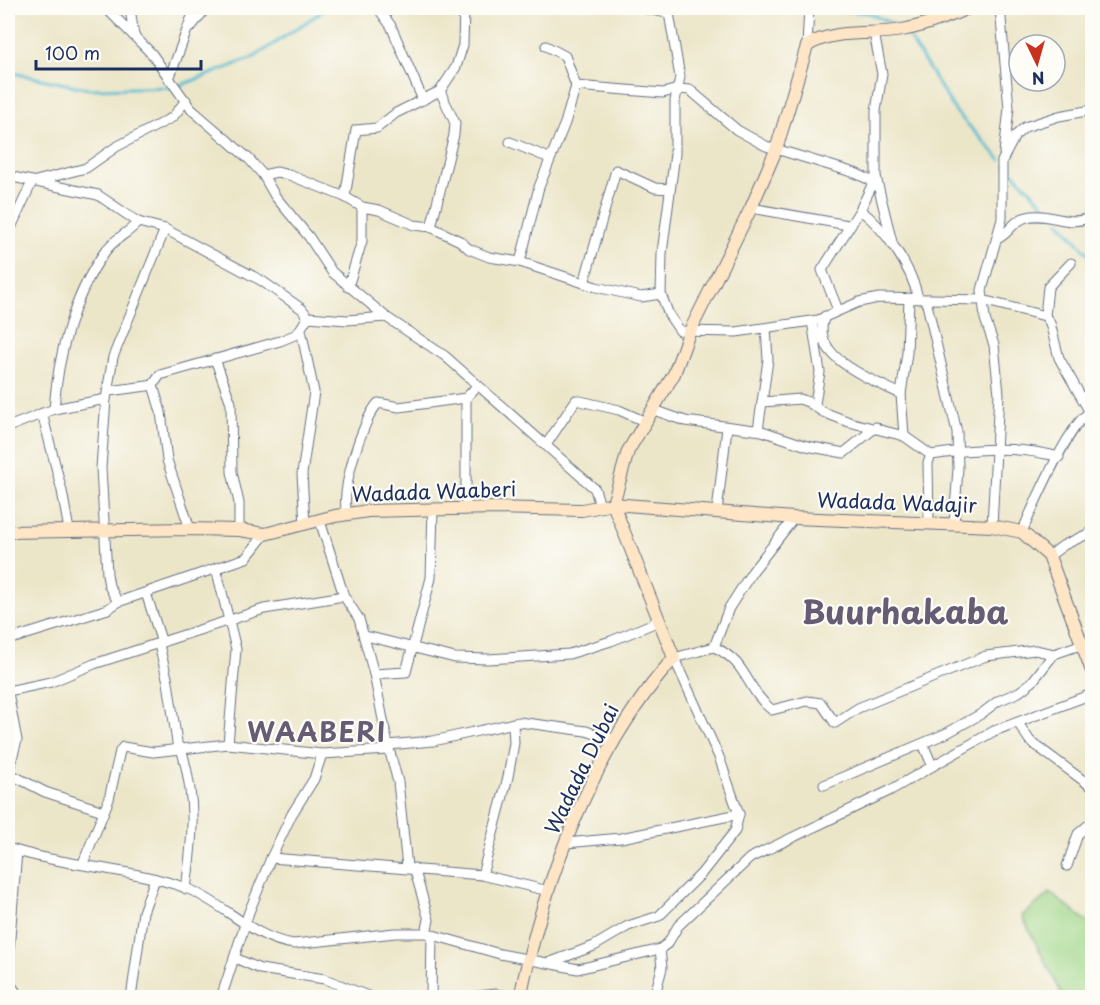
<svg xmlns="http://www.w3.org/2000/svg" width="1100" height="1005" viewBox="0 0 1100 1005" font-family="'Playpen Sans',sans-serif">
<rect width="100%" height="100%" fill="#fdfcf7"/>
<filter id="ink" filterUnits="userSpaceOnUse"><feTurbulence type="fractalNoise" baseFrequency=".0167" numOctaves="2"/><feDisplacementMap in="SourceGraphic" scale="12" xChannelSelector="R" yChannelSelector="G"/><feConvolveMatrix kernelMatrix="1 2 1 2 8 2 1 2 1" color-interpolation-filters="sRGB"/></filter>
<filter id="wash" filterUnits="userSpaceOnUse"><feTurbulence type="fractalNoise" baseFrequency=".008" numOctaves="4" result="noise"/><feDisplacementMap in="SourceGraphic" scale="24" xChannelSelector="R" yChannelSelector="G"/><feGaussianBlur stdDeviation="1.35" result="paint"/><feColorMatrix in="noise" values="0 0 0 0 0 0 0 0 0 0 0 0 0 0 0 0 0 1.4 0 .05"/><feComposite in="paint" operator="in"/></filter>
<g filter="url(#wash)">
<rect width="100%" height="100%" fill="#ece6c9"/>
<polygon fill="#9fd586" stroke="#5d8272" stroke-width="1.5" points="1050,893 1092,925 1092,997 1063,997 1022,916"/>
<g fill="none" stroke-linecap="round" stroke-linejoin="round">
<g stroke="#52bad0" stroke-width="3">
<polyline points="814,8 869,13 897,26"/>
<polyline points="907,34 956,112 1001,160"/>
<polyline points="8,72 89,89 176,87 253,58 327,8"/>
<polyline points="1006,165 1053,214"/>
<polyline points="1059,221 1092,258"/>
</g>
</g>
</g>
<g filter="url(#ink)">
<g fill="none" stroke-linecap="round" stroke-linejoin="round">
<defs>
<g id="street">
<polyline points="106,8 152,54 191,109 249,159 263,175 275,196 309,237 332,272 386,317 445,356 595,489 600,506"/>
<polyline points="130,8 134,36"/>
<polyline points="378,8 391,26 423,100"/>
<polyline points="642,8 669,13 680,77 675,101 675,154 662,253 661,294 669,315 680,331 736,332 798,323 818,320 859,302 879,298 982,300 1045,316 1050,323 1059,358 1092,416"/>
<polyline points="1000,8 1009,108 1004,153"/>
<polyline points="191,27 206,8"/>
<polyline points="546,46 565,56 576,86"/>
<polyline points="807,46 809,8"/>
<polyline points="169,79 195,8"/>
<polyline points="510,142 549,158"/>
<polyline points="263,175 277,172 289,175 345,197 362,207 379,210 414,225 431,227 460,241 469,249 489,257 520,262 596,287 641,297 661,294"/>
<polyline points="8,176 98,195 138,222 165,229 262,281 302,309 308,317 347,320 386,317"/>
<polyline points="876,177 892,242"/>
<polyline points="345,197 356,130 377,128 396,113 440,91 456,67 463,45 464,8"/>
<polyline points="751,208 848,225"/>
<path d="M 860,210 C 884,227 912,268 918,298"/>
<polyline points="431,227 454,135 455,123 440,91"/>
<polyline points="8,234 32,182 86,168 116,147 173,117 186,100"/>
<path d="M 997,239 C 1009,234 1013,220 1027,217 C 1049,211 1070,229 1092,216"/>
<polyline points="520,262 539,187 565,123 576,86 663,93 678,89 690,90 737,130 766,146 855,173 872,181"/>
<polyline points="584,283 616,170 655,188 670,189"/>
<polyline points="348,287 362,241 362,207"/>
<polyline points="926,300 957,432 958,468 954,524"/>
<polyline points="838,310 822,270 860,210 876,177 876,111 882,74 874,33"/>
<path d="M 825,316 C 807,356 872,380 901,394"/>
<polyline points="1045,316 1048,287 1071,263"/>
<polyline points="812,321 820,372 815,404"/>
<polyline points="301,330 314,392 302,474 305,525"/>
<polyline points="215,359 231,403 232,472 239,503 239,530"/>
<polyline points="153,385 161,412 167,460 190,529"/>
<polyline points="109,391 147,386 153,385 160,375 280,341 297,334 308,317"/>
<path d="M 763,402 L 800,399 L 808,402 L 823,412 L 849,422 L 904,436 L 931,455 C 974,449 1016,445 1059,457"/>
<path d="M 54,409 C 58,355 73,297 104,253 C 113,239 128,234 138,222"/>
<polyline points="654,410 685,421 762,431 807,446 844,453 876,427"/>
<polyline points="42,413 62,491 69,530"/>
<polyline points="8,427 54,409 106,399"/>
<polyline points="758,430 768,360 766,328"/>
<polyline points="904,436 901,394 907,353 909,298"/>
<polyline points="546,445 576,400 619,410 646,422"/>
<polyline points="466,508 466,398"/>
<polyline points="717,511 727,428"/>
<path d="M 347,514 C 340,490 362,421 378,403 L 399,407 L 466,398 L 477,386"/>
<polyline points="320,521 344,596 359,619 374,674 388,745 398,782 407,867"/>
<polyline points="929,523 928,463 931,455"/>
<polyline points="992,526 999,394 994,345 985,319 982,290 1002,219 1002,161 1015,136 1025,127 1059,116 1092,110"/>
<path d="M 1022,532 C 1032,509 1070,422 1089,413"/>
<polyline points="1049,556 1064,545 1092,532"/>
<polyline points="216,568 236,649 228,744"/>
<polyline points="146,593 162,643"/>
<polyline points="118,602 109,586 107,574 101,468 106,399 113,357 165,229"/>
<polyline points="364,638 370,637 455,658 488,659 569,654 611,641 659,621"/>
<polyline points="8,640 108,609 118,602 246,558 265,534"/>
<polyline points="159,645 168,682 178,749"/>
<path d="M 714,647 C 749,663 745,689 772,710 L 807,701 L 821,703 L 835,723 L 858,708 L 986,656 L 1035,650 L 1054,654"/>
<polyline points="374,674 406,672 431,578 433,509"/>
<polyline points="8,691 51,682 94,664 264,609 344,596"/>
<polyline points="8,693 17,740 8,773"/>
<polyline points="1018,723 1030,741 1092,787"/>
<polyline points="923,744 932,765"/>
<polyline points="388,745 433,741 519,722 586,731 615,740"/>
<path d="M 181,748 C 197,802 193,835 186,889"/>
<polyline points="8,773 45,792 103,811"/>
<polyline points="824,785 947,733 981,714 998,701 1019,692 1032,682 1054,654 1083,644"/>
<polyline points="566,843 621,838 739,814"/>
<path d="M 8,848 C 65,867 128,867 186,888 C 224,903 253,939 294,944 L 395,933 L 426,933 L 500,954 L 578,969 L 660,949 L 668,943 L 678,926 L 750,858 L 889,791 L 994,731 L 1092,694"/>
<polyline points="271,858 482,875 549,891"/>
<polyline points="83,863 109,799 120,751 123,747 153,752 228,744 322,754 389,750"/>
<polyline points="1067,866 1078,834 1092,822"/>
<polyline points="414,868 429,920 426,933"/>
<polyline points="482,875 508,777 514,743 513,723"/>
<polyline points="235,958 260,969 325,979 373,998"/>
<polyline points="551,962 594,946 628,926 659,916 701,874 735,831 739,814 735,803 719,757 674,658 714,647 729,608 752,572 794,518"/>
<polyline points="8,963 17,851"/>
<polyline points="8,981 20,998"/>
<polyline points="131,998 143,912 155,879"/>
<polyline points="221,998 249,912 271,858 292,814 314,779 322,754"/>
<polyline points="431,998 432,934"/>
<polyline points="463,998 496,994 519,998"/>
<polyline points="654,998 662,968 660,949"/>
</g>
<g id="secondary">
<path d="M 613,504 L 628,451 L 674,374 L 689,333 L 751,208 L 776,150 L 807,46 C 833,28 871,36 902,30 C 925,26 947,17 968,8"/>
<polyline points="8,532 190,529 239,530 265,534 335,516 368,511 495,508 582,510 613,504 794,518 992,526 1022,532 1049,556 1092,671"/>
<path d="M 520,998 C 544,880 593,748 674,658 L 613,504"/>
</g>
</defs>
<use href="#street" stroke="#646f83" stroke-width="11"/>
<use href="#secondary" stroke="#646f83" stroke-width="14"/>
<use href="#street" stroke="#fff" stroke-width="9"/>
<use href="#secondary" stroke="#fde5c5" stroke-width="12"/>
</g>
</g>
<g text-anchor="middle" stroke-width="4.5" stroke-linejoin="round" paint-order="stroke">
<g font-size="20" fill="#1b2f5e" stroke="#fdfcf7">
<text transform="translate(434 492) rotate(-2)" y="7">Wadada Waaberi</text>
<text transform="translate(897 503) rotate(2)" y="7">Wadada Wadajir</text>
<text transform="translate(582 769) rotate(-64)" y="7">Wadada Dubai</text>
</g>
<g font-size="26" font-weight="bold" letter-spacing="1.5" fill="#665c74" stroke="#fdfcf7">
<text x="317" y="742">WAABERI</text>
</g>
<g font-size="32" font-weight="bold" fill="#665c74" stroke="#fdfcf7">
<text x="905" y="624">Buurhakaba</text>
</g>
</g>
<rect width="1100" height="1005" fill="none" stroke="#fdfcf7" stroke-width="30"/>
<g transform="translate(1037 63) rotate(175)"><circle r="28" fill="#fdfcf7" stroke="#a3aaba" stroke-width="1.5"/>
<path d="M0-4.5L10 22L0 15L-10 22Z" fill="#c8321e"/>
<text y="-9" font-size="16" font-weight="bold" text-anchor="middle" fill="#1b2f5e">N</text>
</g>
<path d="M36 60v9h165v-9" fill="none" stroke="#1b2f5e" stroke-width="3"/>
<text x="45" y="60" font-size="18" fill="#1b2f5e" stroke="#fdfcf7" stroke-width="4.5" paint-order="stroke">100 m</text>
</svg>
